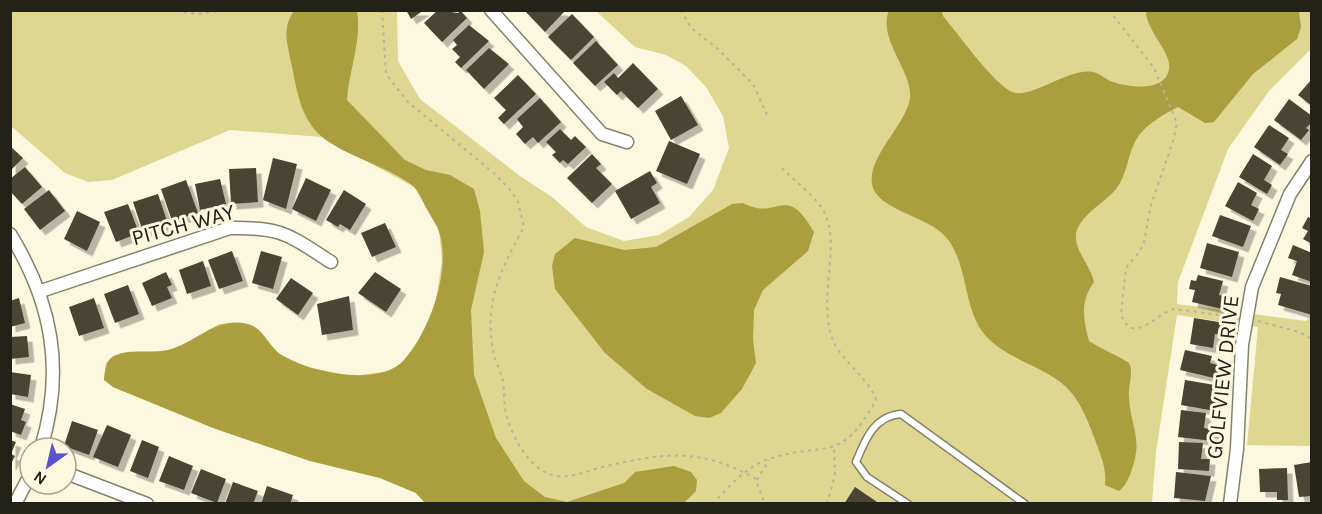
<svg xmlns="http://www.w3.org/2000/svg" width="1322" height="514" viewBox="0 0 1322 514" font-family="Karla,sans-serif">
<defs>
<filter id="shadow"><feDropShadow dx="5.5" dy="5.5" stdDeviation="0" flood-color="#0004"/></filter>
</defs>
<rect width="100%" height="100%" fill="#fbf8df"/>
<polygon fill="#dfd691" points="10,11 397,11 398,61 420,99 520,176 552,197 586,227 624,241 659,235 689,217 713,190 729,148 723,116 706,87 686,66 666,55 635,47 596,11 1311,11 1311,49 1269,91 1228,149 1178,282 1177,304 1306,321 1311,316 1311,446 1247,445 1258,327 1177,315 1156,452 1152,503 425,503 416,493 380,478 310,461 213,428 113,387 104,380 106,363 113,356 127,353 166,351 187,343 219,324 248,324 260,331 279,354 307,367 353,376 389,371 403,362 418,341 435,306 442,261 439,230 414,187 322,137 230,130 112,180 88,182 65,173 11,126"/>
<g fill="#ab9e3f">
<path d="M 889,10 L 942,11 L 943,16 C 960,36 989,78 1010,91 C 1029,102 1068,67 1093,72 C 1100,73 1106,80 1113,82 C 1129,87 1165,93 1169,69 C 1172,52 1146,31 1146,11 L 1299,11 L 1301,27 L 1297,39 L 1253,74 L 1214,122 L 1205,123 L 1178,107 C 1164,114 1150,122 1140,134 C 1127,150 1129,173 1116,189 C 1105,203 1074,218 1076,239 C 1077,253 1091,267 1094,282 C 1080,301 1083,319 1089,341 C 1096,346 1128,361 1129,363 C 1134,371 1128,386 1129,395 C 1130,428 1144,437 1131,472 C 1128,480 1126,485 1119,491 L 1105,485 C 1107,468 1100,454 1094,437 C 1087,419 1080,400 1065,386 C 1042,365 1007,360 985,335 C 962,308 969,261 944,235 C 927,217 881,210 873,188 C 863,157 913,121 910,92 C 908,66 878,38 889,10 Z"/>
<path d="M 294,11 L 357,11 C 362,40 349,70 347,100 L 405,160 L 426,170 L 450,175 L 474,189 L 480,211 L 484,252 L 471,310 L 474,375 L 496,438 L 524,481 L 545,497 L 567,502 L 624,483 L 635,472 L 674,466 L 691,472 L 697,480 L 696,491 L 684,503 L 425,503 L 416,493 L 380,478 L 310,461 L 213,428 L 113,387 L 104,380 C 105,371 105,361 114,356 C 130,348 151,354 168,350 C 196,343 216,316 247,324 C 263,327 268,346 280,354 C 307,372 380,388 404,360 C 430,332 453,266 438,229 C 435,222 430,215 427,209 C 423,202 419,191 413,186 C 388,166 344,156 321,136 C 299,116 297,89 291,62 C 287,42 282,28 294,11 Z"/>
<path d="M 743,203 C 778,222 785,181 814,232 L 808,251 L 763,290 L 754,310 L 753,339 L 756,363 L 742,389 L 721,413 L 709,418 L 695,416 L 647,389 L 605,353 L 555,289 L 552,266 L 555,254 L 575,238 L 624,250 L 656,247 L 732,204 Z"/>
</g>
<g fill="#484531" filter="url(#shadow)">
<polygon points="406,10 424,10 411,19"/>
<polygon points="438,10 458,13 461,11 467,18 442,42 424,23"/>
<polygon points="524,10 562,10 564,12 545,32"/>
<polygon points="572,14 594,37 571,60 548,37"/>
<polygon points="469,25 489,41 461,68 455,62 460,57 452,49 457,45 453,40"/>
<polygon points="596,41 618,65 595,86 573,63"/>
<polygon points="489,48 509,64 484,89 466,70"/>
<polygon points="633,63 658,89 638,108 621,91 617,95 604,82 614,73 618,78"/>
<polygon points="518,75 536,94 504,124 498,118 506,110 494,98"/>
<polygon points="1312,79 1312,106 1298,95"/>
<polygon points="681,96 698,125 671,140 655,111"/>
<polygon points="540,98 561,122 538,143 533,137 525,144 516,134 523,127 517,119"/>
<polygon points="1289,99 1312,116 1312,122 1306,128 1309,130 1301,140 1274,120"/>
<polygon points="1269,125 1289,138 1281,150 1288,154 1280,165 1254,147"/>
<polygon points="560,129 571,140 575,136 586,147 568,164 563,160 560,163 552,155 556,152 546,142"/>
<polygon points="669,141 700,154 687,184 656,171"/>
<polygon points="10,146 23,158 10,171"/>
<polygon points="592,154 601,164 596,168 612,184 592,203 567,178"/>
<polygon points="1253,154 1272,166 1264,180 1272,185 1267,194 1239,177"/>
<polygon points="273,158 297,164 286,209 263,200"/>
<polygon points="25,167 42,187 22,204 10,191 10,179"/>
<polygon points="256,168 258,202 231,204 229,169"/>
<polygon points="650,171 657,183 651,187 660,203 631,219 615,191"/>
<polygon points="306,178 331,190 316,221 292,209"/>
<polygon points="220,179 226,204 200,210 195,184"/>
<polygon points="186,180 198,213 172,221 161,189"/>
<polygon points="1238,182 1257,193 1251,205 1259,209 1253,221 1225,206"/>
<polygon points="49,190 65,211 40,230 24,209"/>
<polygon points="344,190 366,204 350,230 340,224 338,227 326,220"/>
<polygon points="158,194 168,224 143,232 133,202"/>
<polygon points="128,204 139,233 116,242 104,212"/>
<polygon points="77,211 100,222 87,251 64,239"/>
<polygon points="1220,215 1251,226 1243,247 1212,236"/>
<polygon points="1308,217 1312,219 1312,244 1303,239 1308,231 1302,228"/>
<polygon points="385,223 396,247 372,257 361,233"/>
<polygon points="1207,243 1239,252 1232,277 1200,268"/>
<polygon points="1293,245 1312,253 1312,282 1292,275 1297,261 1288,258"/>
<polygon points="232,251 243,281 219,289 208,260"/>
<polygon points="261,251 282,257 273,289 252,283"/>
<polygon points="203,261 211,286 187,294 179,270"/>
<polygon points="166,272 172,285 167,287 172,298 152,306 142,283"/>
<polygon points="375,272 401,289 386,312 358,293"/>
<polygon points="1198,275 1223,281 1219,295 1229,297 1226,310 1192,302 1195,290 1189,289 1191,280 1196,281"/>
<polygon points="1280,277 1312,286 1312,315 1278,305 1281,294 1276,293"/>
<polygon points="291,278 313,293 298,315 276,299"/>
<polygon points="128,285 139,314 115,323 104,294"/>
<polygon points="349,296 353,330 322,335 317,304"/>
<polygon points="19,298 25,323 10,327 10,301"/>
<polygon points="94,298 104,328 79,336 69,307"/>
<polygon points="1194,318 1225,323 1223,335 1215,334 1213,348 1190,344"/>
<polygon points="27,336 29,357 10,359 10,337"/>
<polygon points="1185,350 1212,356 1210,363 1221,366 1218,379 1180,370"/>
<polygon points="10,372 31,375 28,397 10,394"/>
<polygon points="1185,380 1215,385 1213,395 1217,396 1215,411 1181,405"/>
<polygon points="10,404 25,409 21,420 26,422 21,435 10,431"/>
<polygon points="1181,410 1206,413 1204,428 1215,430 1213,441 1178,437"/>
<polygon points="72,421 98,430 89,455 64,446"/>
<polygon points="107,425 131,435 118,467 93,457"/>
<polygon points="10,440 16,442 11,454 15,456 10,466"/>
<polygon points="142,440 159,447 148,478 130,471"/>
<polygon points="1179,442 1203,443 1201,459 1210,459 1209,471 1178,469"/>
<polygon points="169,456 193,466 184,490 159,481"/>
<polygon points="1312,462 1312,496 1299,497 1294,465"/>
<polygon points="1287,468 1288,500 1277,500 1277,492 1260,492 1259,469"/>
<polygon points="201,469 226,479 217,503 191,493"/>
<polygon points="1176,472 1211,476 1205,501 1174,498"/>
<polygon points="233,482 258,491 253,504 225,504"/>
<polygon points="267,486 293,495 290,504 261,504"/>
<polygon points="855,487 880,504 844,504"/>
</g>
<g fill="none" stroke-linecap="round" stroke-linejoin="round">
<defs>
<path id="service" d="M 908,504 L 867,477 L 856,462 C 865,440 874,416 901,414 L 1025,504"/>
<g id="minor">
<polyline points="491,10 602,134 627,142"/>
<path d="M 10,234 C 52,302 65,370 41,448"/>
<path d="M 41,291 L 230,228 C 282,227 289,235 331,262"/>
<polyline points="66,473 147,504"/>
<polyline points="15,504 30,475"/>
<polyline points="1230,504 1237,449 1242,345 1252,287 1290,194 1312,161"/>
</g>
</defs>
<use href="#service" stroke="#85826c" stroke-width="9"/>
<use href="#minor" stroke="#85826c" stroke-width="15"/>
<g stroke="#b5b39f" stroke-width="2" stroke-dasharray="3 4.5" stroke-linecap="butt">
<polyline points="169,10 198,14 227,10"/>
<path d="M 382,10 L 386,74 L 408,102 L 495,174 L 511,191 L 518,202 L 524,227 C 501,269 484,301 493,351 C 495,362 501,371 503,381 C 505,393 503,406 507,417 C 514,440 531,473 558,476 C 573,478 587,471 602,467 C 663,453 698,447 755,478 L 765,504"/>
<polyline points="681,10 691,28 717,48 753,84 768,117"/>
<path d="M 1109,10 L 1154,68 L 1177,123 L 1173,141 L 1151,205 L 1144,242 L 1140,251 L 1126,268 L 1121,314 C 1132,347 1157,313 1174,309 L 1234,317"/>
<polyline points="1258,321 1299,332 1312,339"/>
<polyline points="757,480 769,460"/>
<path d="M 713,504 C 728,487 745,468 766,460 C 826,439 839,467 876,400 C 869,377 839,361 831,335 C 819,294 841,243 824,212 C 815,195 795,182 782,168"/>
<polyline points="827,504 835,475 834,447"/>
</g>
<use href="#service" stroke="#fff" stroke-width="6"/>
<use href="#minor" stroke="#fff" stroke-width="12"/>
</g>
<g text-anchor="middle" stroke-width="6" stroke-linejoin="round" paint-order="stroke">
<g font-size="22" fill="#232219" stroke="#fbf8df">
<text transform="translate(183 224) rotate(-15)" y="8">PITCH WAY</text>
<text transform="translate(1222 377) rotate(-84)" y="8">GOLFVIEW DRIVE</text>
</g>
</g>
<rect width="1322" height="514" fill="none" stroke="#232219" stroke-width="24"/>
<g transform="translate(48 466) rotate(214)"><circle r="28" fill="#fbf8df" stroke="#a5a290" stroke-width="1.5"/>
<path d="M0-4.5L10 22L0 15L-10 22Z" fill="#5d54cc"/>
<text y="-9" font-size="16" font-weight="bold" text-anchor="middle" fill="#232219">N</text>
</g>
</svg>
